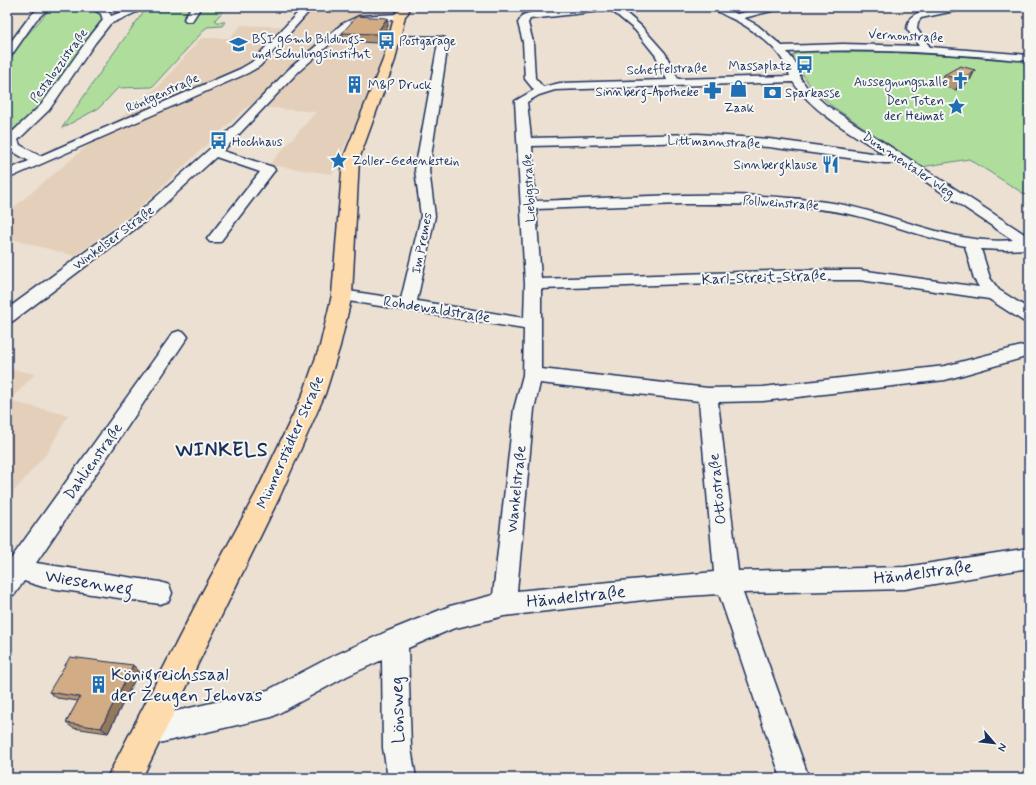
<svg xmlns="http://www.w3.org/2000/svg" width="1036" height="785" viewBox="0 0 1036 785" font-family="Mynerve,sans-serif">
<rect width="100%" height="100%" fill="#ebe0d1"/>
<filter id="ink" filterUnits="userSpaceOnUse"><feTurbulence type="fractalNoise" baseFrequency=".025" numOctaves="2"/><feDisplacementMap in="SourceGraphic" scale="8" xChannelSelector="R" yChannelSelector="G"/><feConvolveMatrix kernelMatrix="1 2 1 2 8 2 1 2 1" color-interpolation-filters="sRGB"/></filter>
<g filter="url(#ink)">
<g fill="#e4d0ba">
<polygon points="313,7 396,7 381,67 332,174 269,165 316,112 248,106 137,210 75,256 7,238 7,213 160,85 201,38 230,38 241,25 296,27"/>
<polygon points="7,368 35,374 9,401 68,415 48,452 7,499"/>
</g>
<g fill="#aedd9c" stroke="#64867d">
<polygon points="52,7 90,7 102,13 102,21 94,30 43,103 7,135 7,63 27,35"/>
<polygon points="147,7 227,7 215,20 217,22 225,22 222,26 207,27 152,87 118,88 99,108 62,128 113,54"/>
<polygon points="818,50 879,50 1029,61 1029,197 969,159 922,167 832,106 810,86 793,58 793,55 797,53"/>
</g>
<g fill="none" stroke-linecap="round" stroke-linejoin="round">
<defs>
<g id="minor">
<polygon points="40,7 50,7 36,20 11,56 7,57 7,47 30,16"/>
<path d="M 90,7 C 100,7 107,6 111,16 L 134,7 L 145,7 L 139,11 L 110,24 L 95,43 L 49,110 L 18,140 L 20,145 L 40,156 L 240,69 L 252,62 L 303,7 L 313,7 L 260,66 L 248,73 L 7,179 L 7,170 L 29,161 L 10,150 L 7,137 L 41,105 L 88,39 L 103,20 L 101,14 Z"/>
<polygon points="191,7 201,7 192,21 186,21 184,19"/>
<path d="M 583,7 L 619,7 L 641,26 L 665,53 L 678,79 L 790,76 C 783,51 758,33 737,21 C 729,17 718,13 712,7 L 724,7 L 737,14 L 765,7 L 781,7 L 779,9 L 744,18 L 757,25 L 782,46 L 843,44 L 919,46 L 907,29 C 908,23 909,18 914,15 C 922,9 955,7 966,7 L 964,9 L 921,18 L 918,22 L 917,29 L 930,47 L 1029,55 L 1029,61 C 948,53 868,48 787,52 L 797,65 L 801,79 L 808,89 L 826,105 L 1029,237 L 1029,249 L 1004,250 L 981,249 L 990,278 L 999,290 L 1029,309 L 1029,323 L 1023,321 L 989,299 L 860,280 L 798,280 L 541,289 L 541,369 L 708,388 L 763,387 L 945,366 L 1029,344 L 1029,356 L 945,380 L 763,401 L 718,402 L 738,571 L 905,567 L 1029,548 L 1029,568 L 905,589 L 743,593 L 809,778 L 781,778 L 719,594 L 670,597 L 504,616 L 452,629 L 408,648 L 411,748 L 416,778 L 388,778 L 383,748 L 382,660 L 347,676 L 272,717 L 146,746 L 136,742 L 132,732 L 136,722 L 146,718 L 268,690 L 329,658 L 386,632 L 450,606 L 493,595 L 514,409 L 523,375 L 524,329 L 342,300 L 336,299 L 334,295 L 336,291 L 342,290 L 401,299 L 421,216 L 415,170 L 438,43 L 393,42 L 388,39 L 393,36 L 441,37 L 445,38 L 448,43 L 429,170 L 435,216 L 417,301 L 524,318 L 525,284 L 515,101 L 534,90 L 525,79 L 523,42 L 518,23 L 523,15 L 532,12 ZM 611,10 L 635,30 L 656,56 L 667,80 L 560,83 L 543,87 L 535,78 L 533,42 L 528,23 L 530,19 ZM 793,82 C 813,113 855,135 886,155 L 769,139 L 698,134 L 531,138 L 527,102 L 539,95 L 555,90 ZM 698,142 L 769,147 L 884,163 L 898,163 L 1013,240 C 954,246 891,212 833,203 C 735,188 634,197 535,201 L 532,146 ZM 681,204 C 738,204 797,203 854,215 C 892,224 927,239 965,246 L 974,279 L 979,287 L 860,270 L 798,270 L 541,279 L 536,209 ZM 540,383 L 699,401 L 714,572 L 517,591 L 534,409 Z"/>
<polygon points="399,14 404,17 402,19 361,22 348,28 297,73 223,151 273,167 275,170 220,242 210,242 207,239 260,172 216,157 147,220 13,321 7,323 7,309 137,214 221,139 289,69 342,24 359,16"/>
<polygon points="179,331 185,333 188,337 185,341 36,563 160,582 169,585 172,593 169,601 160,604 43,587 24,581 15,594 7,597 7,566 10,560 173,333"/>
</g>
<polygon id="primary" points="400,7 410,7 408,13 405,16 395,60 359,159 352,295 340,346 325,394 279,498 142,778 107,778 203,591 256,493 303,394 320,346 332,295 343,159 383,60 395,14"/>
</defs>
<use href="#minor" stroke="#1b2f5e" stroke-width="3"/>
<use href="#primary" stroke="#1b2f5e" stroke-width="3"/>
<use href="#minor" fill="#f6f6f2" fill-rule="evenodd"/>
<use href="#primary" fill="#fedbac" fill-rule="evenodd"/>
</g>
<g fill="#b59472" stroke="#1b2f5e">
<polygon points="388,26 377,43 344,41 342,33"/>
<polygon points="975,70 970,80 956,90 940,85 944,75"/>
<polygon points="139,671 108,733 73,728 66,723 78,701 57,698 49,692"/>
</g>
<g fill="#93785c" stroke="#1b2f5e">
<polygon points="387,18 388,26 377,43 376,34"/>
<polygon points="975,70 970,80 956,90 960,80"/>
<polygon points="133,665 139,671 108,733 101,728"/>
</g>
<g fill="#d2ac84" stroke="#1b2f5e">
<polygon points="357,16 387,18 376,34 342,33"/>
<polygon points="960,66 975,70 960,80 944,75"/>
<polygon points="70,657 133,665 101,728 66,723 80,697 49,692"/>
</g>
</g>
<defs>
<symbol id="bus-bare" viewBox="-9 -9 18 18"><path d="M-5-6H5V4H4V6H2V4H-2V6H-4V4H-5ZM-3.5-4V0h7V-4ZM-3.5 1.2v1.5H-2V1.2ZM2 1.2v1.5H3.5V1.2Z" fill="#1f6fb2" stroke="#f6f6f2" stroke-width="2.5" paint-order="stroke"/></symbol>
<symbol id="school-bare" viewBox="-9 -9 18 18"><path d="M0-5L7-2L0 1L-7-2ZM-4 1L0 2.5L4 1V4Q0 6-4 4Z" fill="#1f6fb2" stroke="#f6f6f2" stroke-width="2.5" paint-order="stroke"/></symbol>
<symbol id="church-bare" viewBox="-9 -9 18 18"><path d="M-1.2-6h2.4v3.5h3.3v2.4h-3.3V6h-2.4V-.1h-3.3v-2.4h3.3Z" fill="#1f6fb2" stroke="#f6f6f2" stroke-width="2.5" paint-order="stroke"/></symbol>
<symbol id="building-bare" viewBox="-9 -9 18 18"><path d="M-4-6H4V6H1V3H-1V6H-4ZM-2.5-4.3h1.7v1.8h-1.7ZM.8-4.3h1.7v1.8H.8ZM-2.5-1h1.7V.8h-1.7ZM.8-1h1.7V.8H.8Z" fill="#1f6fb2" stroke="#f6f6f2" stroke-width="2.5" paint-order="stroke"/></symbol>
<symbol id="shop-bare" viewBox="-9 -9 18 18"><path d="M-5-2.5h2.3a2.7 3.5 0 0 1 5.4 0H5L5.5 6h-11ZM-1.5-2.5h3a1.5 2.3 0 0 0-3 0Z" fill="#1f6fb2" stroke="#f6f6f2" stroke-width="2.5" paint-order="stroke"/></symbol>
<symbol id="pharmacy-bare" viewBox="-9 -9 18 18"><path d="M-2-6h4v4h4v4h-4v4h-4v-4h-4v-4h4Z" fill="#1f6fb2" stroke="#f6f6f2" stroke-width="2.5" paint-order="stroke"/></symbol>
<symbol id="bank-bare" viewBox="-9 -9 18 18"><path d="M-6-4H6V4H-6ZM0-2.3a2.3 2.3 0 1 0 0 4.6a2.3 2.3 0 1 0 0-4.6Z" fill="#1f6fb2" stroke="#f6f6f2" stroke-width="2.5" paint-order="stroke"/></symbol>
<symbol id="sight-bare" viewBox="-9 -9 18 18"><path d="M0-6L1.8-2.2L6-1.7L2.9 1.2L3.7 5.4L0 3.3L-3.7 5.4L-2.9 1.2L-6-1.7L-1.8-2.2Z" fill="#1f6fb2" stroke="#f6f6f2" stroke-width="2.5" paint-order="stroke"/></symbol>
<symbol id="restaurant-bare" viewBox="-9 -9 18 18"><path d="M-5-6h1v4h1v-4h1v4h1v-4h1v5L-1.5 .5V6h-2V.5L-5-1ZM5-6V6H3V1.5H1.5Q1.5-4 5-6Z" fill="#1f6fb2" stroke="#f6f6f2" stroke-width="2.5" paint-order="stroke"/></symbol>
</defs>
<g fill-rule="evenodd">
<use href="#bus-bare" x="374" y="28" width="25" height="25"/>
<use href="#school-bare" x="226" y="32" width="25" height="25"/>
<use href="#bus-bare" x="792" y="52" width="25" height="25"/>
<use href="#church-bare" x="948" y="68" width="25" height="25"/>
<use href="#building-bare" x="342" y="72" width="25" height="25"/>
<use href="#shop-bare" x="726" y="76" width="25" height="25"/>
<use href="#pharmacy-bare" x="700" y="78" width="25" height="25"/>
<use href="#bank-bare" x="760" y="80" width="25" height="25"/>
<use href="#sight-bare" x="944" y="94" width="25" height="25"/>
<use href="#bus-bare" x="206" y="128" width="25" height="25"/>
<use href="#sight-bare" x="326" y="148" width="25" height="25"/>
<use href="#restaurant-bare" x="818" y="152" width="25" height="25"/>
<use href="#building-bare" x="86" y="672" width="25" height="25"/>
</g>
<g text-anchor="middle" stroke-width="4" stroke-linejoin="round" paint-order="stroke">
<g font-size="13" fill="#1b2f5e" stroke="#f6f6f2">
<text transform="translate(906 35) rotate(3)" y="5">Vernonstraße</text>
<text transform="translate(58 65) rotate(-54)" y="5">Pestalozzistraße</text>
<text transform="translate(667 68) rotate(-2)" y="5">Scheffelstraße</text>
<text transform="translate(162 92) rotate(-24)" y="5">Röntgenstraße</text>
<text transform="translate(714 141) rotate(2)" y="5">Littmannstraße</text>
<text transform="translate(909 164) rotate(34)" y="5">Dummentaler Weg</text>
<text transform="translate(528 188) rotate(-93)" y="5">Liebigstraße</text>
<text transform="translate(781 202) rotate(4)" y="5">Pollweinstraße</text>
<text transform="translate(113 237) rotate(-37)" y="5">Winkelser Straße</text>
<text transform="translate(421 243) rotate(-79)" y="5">Im Premes</text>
</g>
<g font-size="13" fill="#1b2f5e" stroke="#f6f6f2" text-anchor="start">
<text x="252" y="43">BSI gGmb Bildungs-<tspan x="252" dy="15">und Schulungsinstitut</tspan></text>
<text x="399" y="45">Postgarage</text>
<text x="792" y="70" text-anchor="end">Massaplatz</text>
<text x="948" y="86" text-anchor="end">Aussegnungshalle</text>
<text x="368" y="89">M&amp;P Druck</text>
<text x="699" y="96" text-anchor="end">Sinnberg-Apotheke</text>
<text x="785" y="97">Sparkasse</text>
<text x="944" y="105" text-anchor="end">Den Toten<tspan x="944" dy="15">der Heimat</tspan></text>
<text x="739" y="112" text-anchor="middle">Zaak</text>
<text x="232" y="146">Hochhaus</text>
<text x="352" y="165">Zoller-Gedenkstein</text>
<text x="818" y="169" text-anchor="end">Sinnbergklause</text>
</g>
<g font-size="15" fill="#1b2f5e" stroke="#f6f6f2">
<text transform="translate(764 277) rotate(-2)" y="5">Karl-Streit-Straße</text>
<text transform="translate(437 309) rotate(9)" y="5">Rohdewaldstraße</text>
<text transform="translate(290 442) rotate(-66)" y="5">Münnerstädter Straße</text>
<text transform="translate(93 461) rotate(-55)" y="5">Dahlienstraße</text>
<text transform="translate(516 489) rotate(-84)" y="5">Wankelstraße</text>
<text transform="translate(717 489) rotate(-96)" y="5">Ottostraße</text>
</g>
<g font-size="18" fill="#1b2f5e" stroke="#f6f6f2">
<text transform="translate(923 572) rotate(-7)" y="6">Händelstraße</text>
<text transform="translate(89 582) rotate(9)" y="6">Wiesenweg</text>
<text transform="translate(576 596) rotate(-6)" y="6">Händelstraße</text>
<text transform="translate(397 710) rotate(-92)" y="6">Lönsweg</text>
</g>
<g font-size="18" fill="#1b2f5e" stroke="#f6f6f2" text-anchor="start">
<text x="111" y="680">Königreichssaal<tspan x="111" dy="21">der Zeugen Jehovas</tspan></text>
</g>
<g font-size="19" font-weight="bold" letter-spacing="1" fill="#1b2f5e" stroke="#f6f6f2">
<text x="222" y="456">WINKELS</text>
</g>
</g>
<rect width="1036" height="785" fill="none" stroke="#f6f6f2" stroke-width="24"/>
<rect x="12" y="12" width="1012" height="761" fill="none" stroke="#1b2f5e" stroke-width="1.5" filter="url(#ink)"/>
<g transform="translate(994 743) rotate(118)" stroke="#f6f6f2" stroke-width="3" paint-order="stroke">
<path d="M0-3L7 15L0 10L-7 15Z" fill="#1b2f5e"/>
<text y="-6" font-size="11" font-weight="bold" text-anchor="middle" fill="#1b2f5e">N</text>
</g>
</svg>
